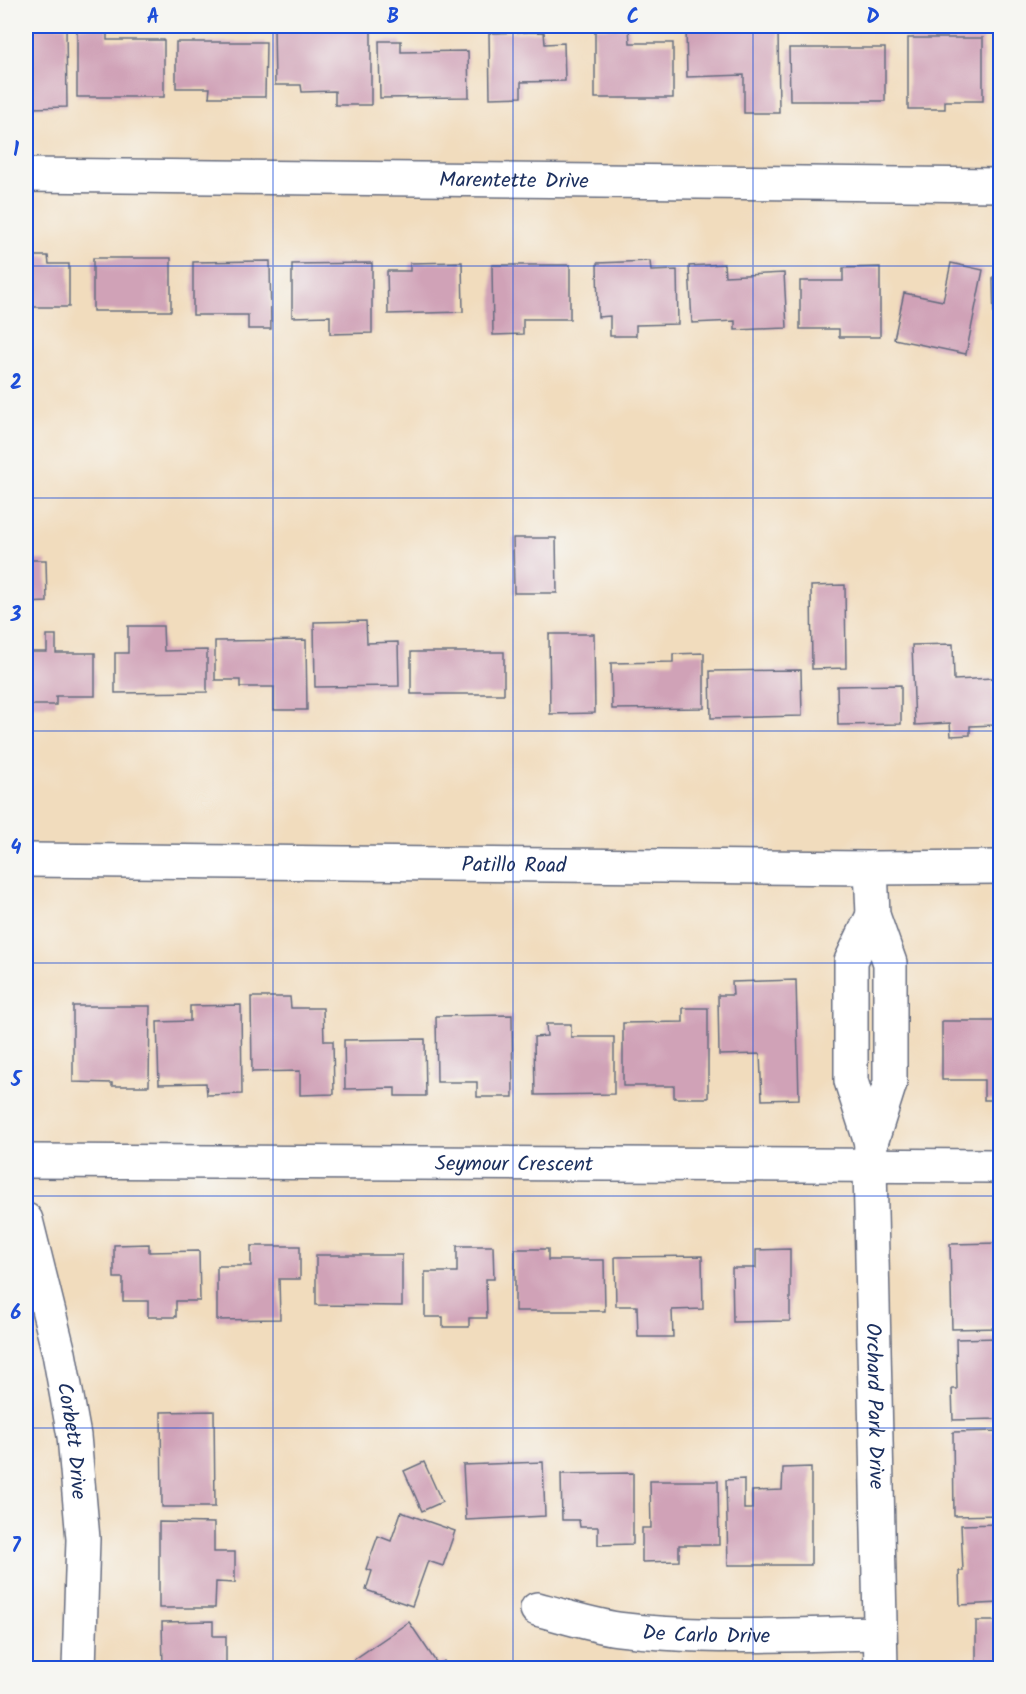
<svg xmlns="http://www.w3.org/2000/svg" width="1026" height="1694" viewBox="0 0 1026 1694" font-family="Kalam,sans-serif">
<rect width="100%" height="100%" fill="#f6f6f2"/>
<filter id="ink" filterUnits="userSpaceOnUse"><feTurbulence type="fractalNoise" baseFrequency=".0167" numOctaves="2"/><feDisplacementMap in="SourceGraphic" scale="12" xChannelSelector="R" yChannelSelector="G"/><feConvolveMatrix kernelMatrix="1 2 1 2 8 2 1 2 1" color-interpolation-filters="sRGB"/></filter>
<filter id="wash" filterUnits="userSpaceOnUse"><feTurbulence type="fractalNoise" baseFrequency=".008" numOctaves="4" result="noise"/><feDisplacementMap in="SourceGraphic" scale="24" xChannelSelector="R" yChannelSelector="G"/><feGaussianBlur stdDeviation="1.35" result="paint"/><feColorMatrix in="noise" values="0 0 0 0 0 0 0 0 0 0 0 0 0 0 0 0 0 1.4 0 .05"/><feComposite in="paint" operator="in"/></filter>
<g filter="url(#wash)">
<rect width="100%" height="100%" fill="#f1dcbd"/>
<g id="blocks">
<g fill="#d0a2b7">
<polygon points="26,26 66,26 67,107 31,108 31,81 26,81"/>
<polygon points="274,26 371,26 371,105 335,105 335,91 302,92 301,85 275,85"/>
<polygon points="686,26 778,26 779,113 744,113 744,75 687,77"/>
<polygon points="77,27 107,27 107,40 164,40 164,97 77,97"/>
<polygon points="595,28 629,28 630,43 673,43 673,98 595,98"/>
<polygon points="544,32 545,44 564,43 565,81 521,82 521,97 490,98 489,33"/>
<polygon points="908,38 983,38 983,101 945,101 945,109 908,109"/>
<polygon points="379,41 401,41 401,52 468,51 469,97 380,98"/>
<polygon points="176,42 266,42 265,97 209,97 210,88 176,88"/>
<polygon points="789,48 885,48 885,101 790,101"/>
<polygon points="26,256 48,256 49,264 69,264 69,307 26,307"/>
<rect x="93" y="258" width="78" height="53"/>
<polygon points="270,261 271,329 248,329 248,315 193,315 193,262"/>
<polygon points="650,261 651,271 677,270 678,324 636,325 636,336 610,336 610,316 598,317 597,263"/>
<polygon points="462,262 463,312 388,314 387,271 410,271 410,263"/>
<polygon points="372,263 372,333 330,334 330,316 292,317 292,264"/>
<polygon points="951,263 983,270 966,354 894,339 904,293 943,301"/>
<polygon points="724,264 725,276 784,273 787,328 735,330 735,321 692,323 689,266"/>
<polygon points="492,265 570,265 570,319 523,319 523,334 493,335"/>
<polygon points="880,267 880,337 839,337 839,329 800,329 800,281 843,281 843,268"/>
<polygon points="993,277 1000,277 1000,325 994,325"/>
<polygon points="513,538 556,538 557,593 514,593"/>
<polygon points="26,560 46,560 47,602 26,603"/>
<polygon points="845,585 846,668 812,669 811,586"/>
<polygon points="366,621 367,643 398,642 399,686 315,687 314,622"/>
<polygon points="128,626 163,626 164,651 207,650 207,692 115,693 115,653 128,653"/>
<polygon points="549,634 594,634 595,713 550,714"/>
<polygon points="47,635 56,635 56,653 95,653 95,696 56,696 56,705 26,705 26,652 47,652"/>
<polygon points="306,640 307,710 274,710 274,687 240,687 240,680 215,680 215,641"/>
<polygon points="953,644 954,680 993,678 996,725 970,726 970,735 951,736 950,723 915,725 912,645"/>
<rect x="411" y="652" width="93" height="42"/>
<polygon points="704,653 704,708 612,709 611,663 673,662 673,654"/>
<polygon points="801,670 802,716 711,718 710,671"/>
<polygon points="901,685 901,724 838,725 837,686"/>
<polygon points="796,980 799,1099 762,1100 760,1054 719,1055 718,995 733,995 732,982"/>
<polygon points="251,997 290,997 291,1008 323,1008 324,1041 333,1041 334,1094 300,1095 300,1071 252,1072"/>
<polygon points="241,1005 242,1094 207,1095 206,1083 159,1084 157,1022 190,1021 190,1006"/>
<polygon points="73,1006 150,1006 149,1086 112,1086 112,1083 73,1082"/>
<polygon points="683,1008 708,1008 708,1098 674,1098 674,1086 623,1086 623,1023 683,1022"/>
<polygon points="512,1015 513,1097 477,1097 477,1082 437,1082 436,1016"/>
<polygon points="942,1021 1000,1021 1000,1100 984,1100 984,1080 942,1080"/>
<polygon points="546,1024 571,1024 571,1037 614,1037 614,1094 535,1095 534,1037 547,1036"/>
<polygon points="425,1039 426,1096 395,1096 395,1088 345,1089 344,1040"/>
<polygon points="1000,1243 1000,1328 952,1329 950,1244"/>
<polygon points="149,1244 149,1252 199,1251 200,1301 176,1301 176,1317 148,1317 148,1301 123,1301 123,1278 114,1278 114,1245"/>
<polygon points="251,1246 300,1246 300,1279 279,1279 280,1319 217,1320 217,1266 251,1266"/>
<polygon points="457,1246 493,1246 494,1279 486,1279 487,1318 469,1318 469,1327 443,1327 443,1317 425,1317 425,1272 457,1272"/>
<polygon points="515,1249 548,1249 548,1260 604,1260 605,1311 515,1311"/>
<polygon points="790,1249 790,1321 733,1322 732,1268 756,1268 756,1250"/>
<polygon points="316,1255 402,1255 402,1306 316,1305"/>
<polygon points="702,1256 703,1309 672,1310 673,1337 638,1337 637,1306 616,1306 615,1257"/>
<polygon points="1000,1338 1000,1419 953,1420 952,1389 957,1389 956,1339"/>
<polygon points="214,1411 215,1507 162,1507 161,1412"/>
<polygon points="1000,1431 1000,1515 954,1516 953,1432"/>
<polygon points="424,1462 442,1502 422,1511 404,1471"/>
<polygon points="543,1462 545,1516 466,1520 463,1465"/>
<polygon points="811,1467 811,1565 728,1565 726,1480 744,1479 744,1509 752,1509 752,1491 782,1490 783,1468"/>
<polygon points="633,1473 633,1544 598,1545 598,1527 580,1527 579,1520 562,1520 561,1474"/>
<polygon points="650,1481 718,1481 719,1545 679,1545 679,1561 642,1562 642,1528 651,1528"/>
<polygon points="401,1512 455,1531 443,1566 428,1561 412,1606 366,1590 372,1571 366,1569 378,1536 391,1541"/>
<polygon points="159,1522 214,1523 214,1552 235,1552 235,1583 216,1582 215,1608 159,1608"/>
<polygon points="1000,1524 1000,1603 960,1605 959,1571 963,1571 961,1525"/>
<polygon points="213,1621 213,1636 226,1636 226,1668 163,1668 162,1622"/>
<rect x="976" y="1621" width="24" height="47"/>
<polygon points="409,1622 438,1665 444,1661 449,1668 358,1668 352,1661"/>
</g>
</g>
</g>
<g filter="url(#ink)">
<use href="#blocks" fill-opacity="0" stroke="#666c7f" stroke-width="1.5"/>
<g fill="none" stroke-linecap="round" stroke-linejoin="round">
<defs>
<g id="minor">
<path id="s1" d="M 26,175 L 1000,185"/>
<path id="s2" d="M 26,860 L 871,868 L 1000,867"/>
<path id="s3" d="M 871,868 L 873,915 L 890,963 L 890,1083 L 871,1143 L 870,1166 L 881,1668"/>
<polyline points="871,1143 851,1081 851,961 873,915"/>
<path id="s4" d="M 26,1161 L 1000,1166"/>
<path id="s5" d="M 26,1220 L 59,1353 L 74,1436 L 83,1539 L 79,1668"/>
<path id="s6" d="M 537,1609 C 564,1616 591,1625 618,1629 C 705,1640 793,1634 880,1633"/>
</g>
</defs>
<use href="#minor" stroke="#666c7f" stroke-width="36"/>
<use href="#minor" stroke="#fff" stroke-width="33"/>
</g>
</g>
<path fill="none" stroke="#1d4ed8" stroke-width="1.5" stroke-opacity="0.55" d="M 273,26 L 273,1668M 513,26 L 513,1668M 753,26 L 753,1668M 26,266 L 1000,266M 26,498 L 1000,498M 26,731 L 1000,731M 26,963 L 1000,963M 26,1196 L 1000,1196M 26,1428 L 1000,1428"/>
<g text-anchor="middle" stroke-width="6" stroke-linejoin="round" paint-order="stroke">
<g font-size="21" fill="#1b2f5e" stroke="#f6f6f2">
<text dy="7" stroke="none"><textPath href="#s1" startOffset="488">Marentette Drive</textPath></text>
<text dy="7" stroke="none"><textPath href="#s2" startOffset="488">Patillo Road</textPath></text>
<text dy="7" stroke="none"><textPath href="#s4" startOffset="488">Seymour Crescent</textPath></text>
<text dy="7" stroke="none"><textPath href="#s3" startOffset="544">Orchard Park Drive</textPath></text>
<text dy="7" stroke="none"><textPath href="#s5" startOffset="226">Corbett Drive</textPath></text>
<text dy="7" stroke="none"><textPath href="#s6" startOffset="172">De Carlo Drive</textPath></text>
</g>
</g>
<rect width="1026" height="1694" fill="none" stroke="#f6f6f2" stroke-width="66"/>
<rect x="33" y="33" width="960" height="1628" fill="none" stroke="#1d4ed8" stroke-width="2"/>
<g font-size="20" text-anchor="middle" font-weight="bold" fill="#1d4ed8">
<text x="153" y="23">A</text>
<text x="393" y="23">B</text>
<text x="633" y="23">C</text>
<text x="873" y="23">D</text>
<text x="16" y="156">1</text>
<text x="16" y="389">2</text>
<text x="16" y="621">3</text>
<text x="16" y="854">4</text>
<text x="16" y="1086">5</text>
<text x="16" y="1319">6</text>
<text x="16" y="1552">7</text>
</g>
</svg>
